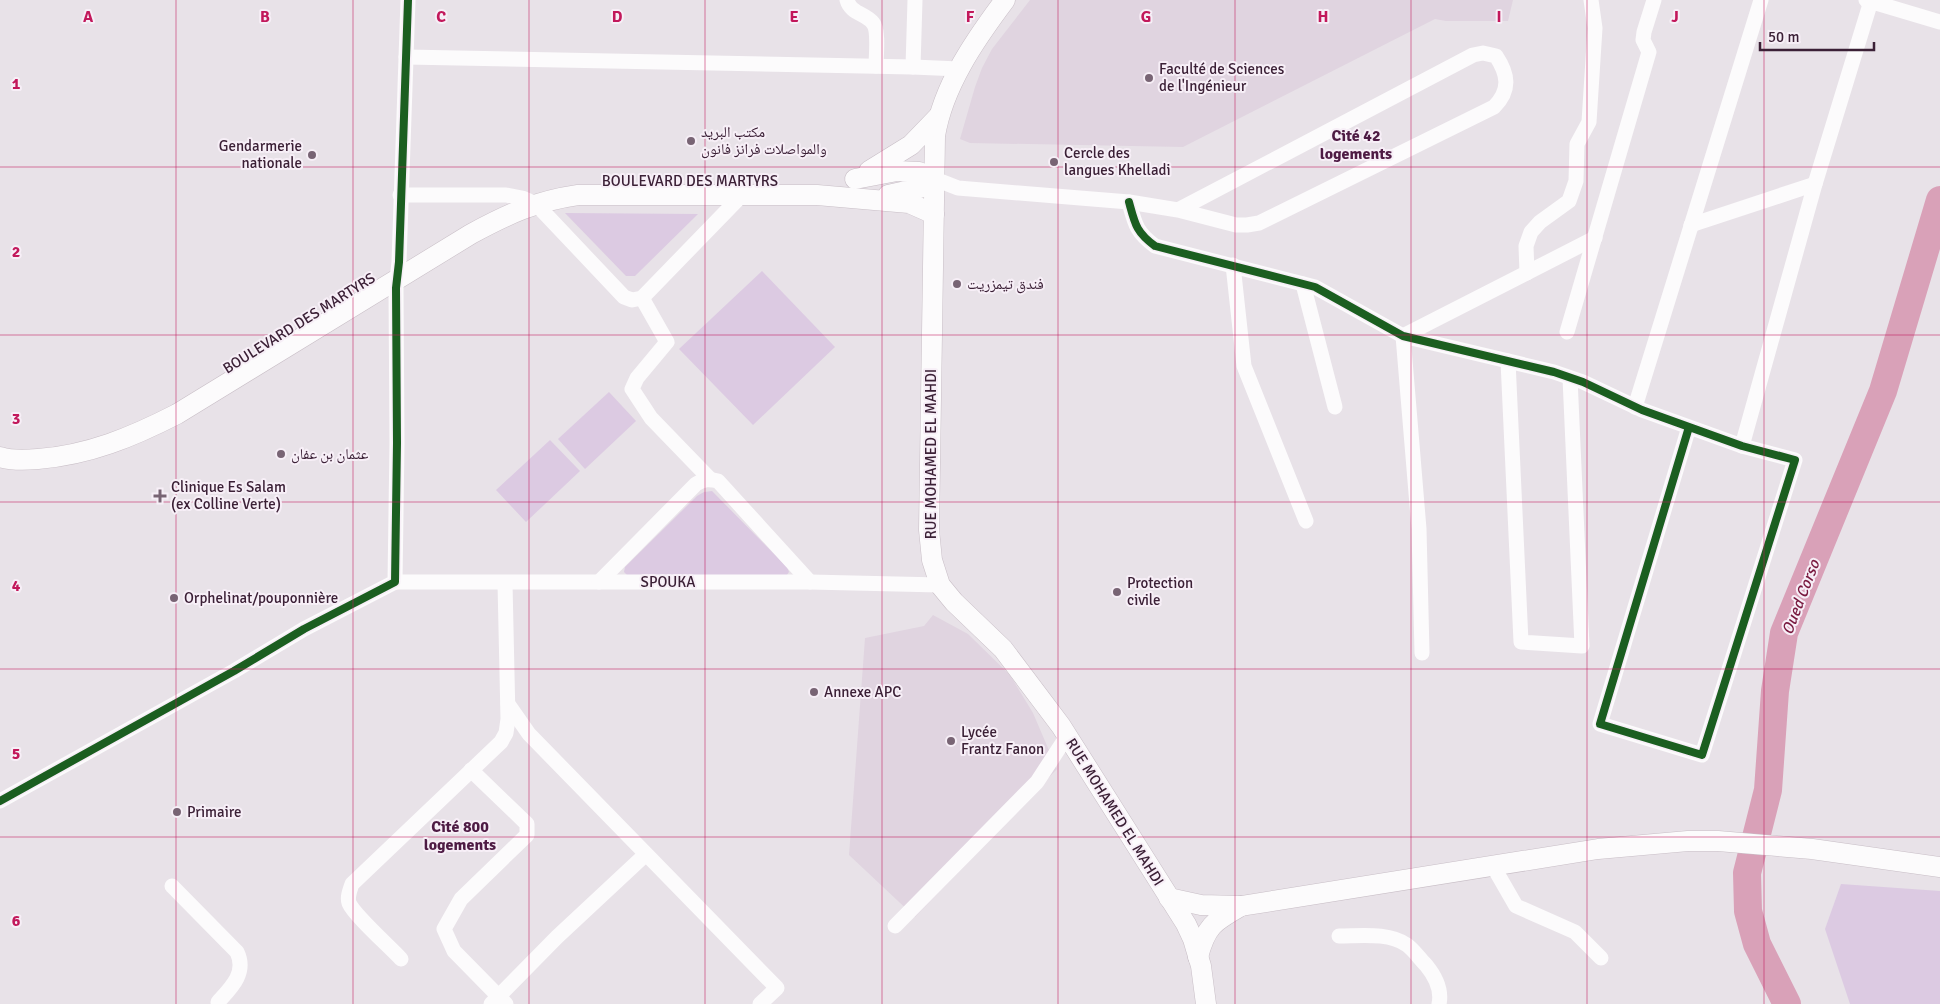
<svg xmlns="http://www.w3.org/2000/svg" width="1940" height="1004" viewBox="0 0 1940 1004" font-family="Signika,'Noto Naskh Arabic',sans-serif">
<rect width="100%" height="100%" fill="#e8e2e8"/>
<g fill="#e0d4e0">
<polygon points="1030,0 1513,0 1508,21 1446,21 1435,19 1183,147 970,143 960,139 975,87 982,68 992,49"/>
<polygon points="933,615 968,634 1010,675 1033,713 1057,769 915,917 849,855 865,638 924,626"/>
</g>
<g fill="#dccae2">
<polygon points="565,213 698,214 635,276 626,276"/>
<polygon points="762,271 835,347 753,425 679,349"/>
<polygon points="609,392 636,421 585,469 558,439"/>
<polygon points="550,440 580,471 526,522 496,490"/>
<polygon points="712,491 787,567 789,572 786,576 629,577 624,572 625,567 697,496 704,492"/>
<polygon points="1841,884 1940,891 1940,1004 1850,1004 1825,929"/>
</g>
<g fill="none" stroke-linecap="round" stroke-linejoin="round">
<polyline stroke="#d9a1b8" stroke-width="28" points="1787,1004 1757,944 1748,911 1747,873 1768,790 1775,691 1784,633 1883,391 1940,200"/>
<defs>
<g id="secondary">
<path d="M 1005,0 C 975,40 943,86 935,136 L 929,530 L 932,560 L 940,585 L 954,602 L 1003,649 L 1061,726 L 1186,924 L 1193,939 L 1201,966 L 1206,1004"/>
<polyline points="869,171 911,145 938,117"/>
<polyline points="855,179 897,171 919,172 935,179 924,187 888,195"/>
<path d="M 0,457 C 12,461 26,460 38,459 C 89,455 132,437 177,414 L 471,234 C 508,214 536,201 578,195 L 817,195 L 909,203 L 934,214"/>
<polyline points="1169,898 1201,905 1241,906 1598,849 1688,841 1718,841 1812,849 1940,867"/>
<path d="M 1198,957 C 1206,925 1215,921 1241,906"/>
</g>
</defs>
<use href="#secondary" stroke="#c8bec6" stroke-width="21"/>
<g stroke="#fcfbfc" stroke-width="15">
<path d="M 847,0 C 851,14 865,13 873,23 C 879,30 876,57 876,66"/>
<polyline points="1866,0 1940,22"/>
<polyline points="406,57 913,67 959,69"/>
<polyline points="913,67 915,0"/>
<path d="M 935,179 L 958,188 L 1129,202 L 1178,210 L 1236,225 L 1247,225 L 1259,223 L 1494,107 C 1511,90 1508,74 1496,56 L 1483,53 L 1473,55 L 1178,210"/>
<polyline points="400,195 506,195 522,198 536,204 624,297 632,300 642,298 742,195"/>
<path d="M 1129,202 C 1135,224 1136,232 1155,246 L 1315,287 L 1403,336 L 1554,372 L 1583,382 L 1642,410 L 1742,446 L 1795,460 L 1702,755 L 1600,724 L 1689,427"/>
<polyline points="1691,225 1815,184"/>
<polyline points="1233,265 1244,366 1306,521"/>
<polyline points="1527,273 1526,246 1531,232 1540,222 1569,201 1576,181 1577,144 1589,122 1595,28 1591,0"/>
<polyline points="1303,284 1335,407"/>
<polyline points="642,298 667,342 637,378 632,389 651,418 710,479"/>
<polyline points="1567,332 1649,52 1643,40 1644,32 1654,0"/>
<polyline points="1508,361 1521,642 1582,646 1570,378"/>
<polyline points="1635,407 1761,0"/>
<polyline points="1742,446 1815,184 1871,1"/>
<polyline points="395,582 810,582 940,585"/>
<path d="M 599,582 L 696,484 C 704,479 709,479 718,481 L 810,582"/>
<polyline points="1422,653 1419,529 1403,336 1595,238"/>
<polyline points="508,704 529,734 777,988 760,1004"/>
<polyline points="471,770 527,824 527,835 461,899 444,929 454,951 506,1004"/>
<polyline points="0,801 234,671 304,629 395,582 397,443 396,288 399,262 408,0"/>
<polyline points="1493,866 1516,906 1575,932 1601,958"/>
<path d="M 172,886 L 237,952 C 247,973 231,988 218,1002"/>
<polyline points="895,926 1037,782 1067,736"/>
<path d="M 1339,936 C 1360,936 1389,932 1407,945 C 1414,950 1420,959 1426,965 C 1435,976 1442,990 1439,1004"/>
<path d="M 401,959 C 390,947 354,915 349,903 C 347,897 350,890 352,884 L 501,742 L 506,733 L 508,719 L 505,583"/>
<polyline points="491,1004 557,937 646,854"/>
</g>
<use href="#secondary" stroke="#fcfbfc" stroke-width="20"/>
<defs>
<g id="cycleway">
<path d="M 1129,202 C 1135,224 1136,232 1155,246 L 1315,287 L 1403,336 L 1554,372 L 1583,382 L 1642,410 L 1742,446 L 1795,460 L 1702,755 L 1600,724 L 1689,427"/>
<polyline points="0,801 234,671 304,629 395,582 397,443 396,288 399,262 408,0"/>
</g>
</defs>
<use href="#cycleway" stroke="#f7eff7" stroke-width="11"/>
<use href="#cycleway" stroke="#1b5e20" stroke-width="8"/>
</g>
<path fill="none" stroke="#c2185b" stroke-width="1" stroke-opacity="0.55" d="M 176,0 L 176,1004M 353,0 L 353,1004M 529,0 L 529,1004M 705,0 L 705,1004M 882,0 L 882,1004M 1058,0 L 1058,1004M 1235,0 L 1235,1004M 1411,0 L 1411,1004M 1587,0 L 1587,1004M 1764,0 L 1764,1004M 0,167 L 1940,167M 0,335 L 1940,335M 0,502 L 1940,502M 0,669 L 1940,669M 0,837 L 1940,837"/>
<g fill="#786474" stroke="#f7eff7" stroke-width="2">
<circle cx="1149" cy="78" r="5"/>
<circle cx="691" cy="141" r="5"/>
<circle cx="312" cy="155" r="5"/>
<circle cx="1054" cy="162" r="5"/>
<circle cx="957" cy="284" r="5"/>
<circle cx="281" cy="454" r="5"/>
<path d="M157.5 488.5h5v5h5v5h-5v5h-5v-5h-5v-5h5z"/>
<circle cx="1117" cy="592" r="5"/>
<circle cx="174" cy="598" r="5"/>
<circle cx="814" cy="692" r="5"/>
<circle cx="951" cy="741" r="5"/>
<circle cx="177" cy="812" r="5"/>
</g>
<g text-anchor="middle" stroke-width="4" stroke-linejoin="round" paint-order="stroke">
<g font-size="15" fill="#3b2036" stroke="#f7eff7" text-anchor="start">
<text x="1159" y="74">Faculté de Sciences<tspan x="1159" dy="17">de l'Ingénieur</tspan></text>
<text x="701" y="137">مكتب البريد<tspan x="701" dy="17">والمواصلات فرانز فانون</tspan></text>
<text x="302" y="151" text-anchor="end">Gendarmerie<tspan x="302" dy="17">nationale</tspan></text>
<text x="1064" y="158">Cercle des<tspan x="1064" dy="17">langues Khelladi</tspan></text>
<text x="967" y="289">فندق تيمزريت</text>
<text x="291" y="459">عثمان بن عفان</text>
<text x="171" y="492">Clinique Es Salam<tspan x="171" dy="17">(ex Colline Verte)</tspan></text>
<text x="1127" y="588">Protection<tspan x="1127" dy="17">civile</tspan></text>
<text x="184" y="603">Orphelinat/pouponnière</text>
<text x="824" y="697">Annexe APC</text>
<text x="961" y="737">Lycée<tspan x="961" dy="17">Frantz Fanon</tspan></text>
<text x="187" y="817">Primaire</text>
</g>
<g font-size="15" fill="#3b2036" stroke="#f7eff7">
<text x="690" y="186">BOULEVARD DES MARTYRS</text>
<text transform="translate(299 323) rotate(-32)" y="5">BOULEVARD DES MARTYRS</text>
<text transform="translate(931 454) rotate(-90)" y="5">RUE MOHAMED EL MAHDI</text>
<text x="668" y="587">SPOUKA</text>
<text transform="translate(1115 812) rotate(58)" y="5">RUE MOHAMED EL MAHDI</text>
</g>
<g font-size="16" font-weight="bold" fill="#4e1b44" stroke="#f7eff7">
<text x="1356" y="141">Cité 42<tspan x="1356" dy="18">logements</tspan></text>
<text x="460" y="832">Cité 800<tspan x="460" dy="18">logements</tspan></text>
</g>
<g font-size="16" font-style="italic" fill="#78183e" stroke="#f7eff7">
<text transform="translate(1800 597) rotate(-69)" y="6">Oued Corso</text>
</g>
</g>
<g font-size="16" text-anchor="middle" font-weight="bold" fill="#c2185b" stroke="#f7eff7" stroke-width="4" stroke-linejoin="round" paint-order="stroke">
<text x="88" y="22">A</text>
<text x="265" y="22">B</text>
<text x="441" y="22">C</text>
<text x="617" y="22">D</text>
<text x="794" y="22">E</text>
<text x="970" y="22">F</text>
<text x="1146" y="22">G</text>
<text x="1323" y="22">H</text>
<text x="1499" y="22">I</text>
<text x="1675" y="22">J</text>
<text x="16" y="89">1</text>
<text x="16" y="257">2</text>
<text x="16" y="424">3</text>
<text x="16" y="591">4</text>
<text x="16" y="759">5</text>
<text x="16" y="926">6</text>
</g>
<path d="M1760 42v8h114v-8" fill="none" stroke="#3b2036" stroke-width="2.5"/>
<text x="1768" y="42" font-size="15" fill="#3b2036" stroke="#f7eff7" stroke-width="4" paint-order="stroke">50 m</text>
</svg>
